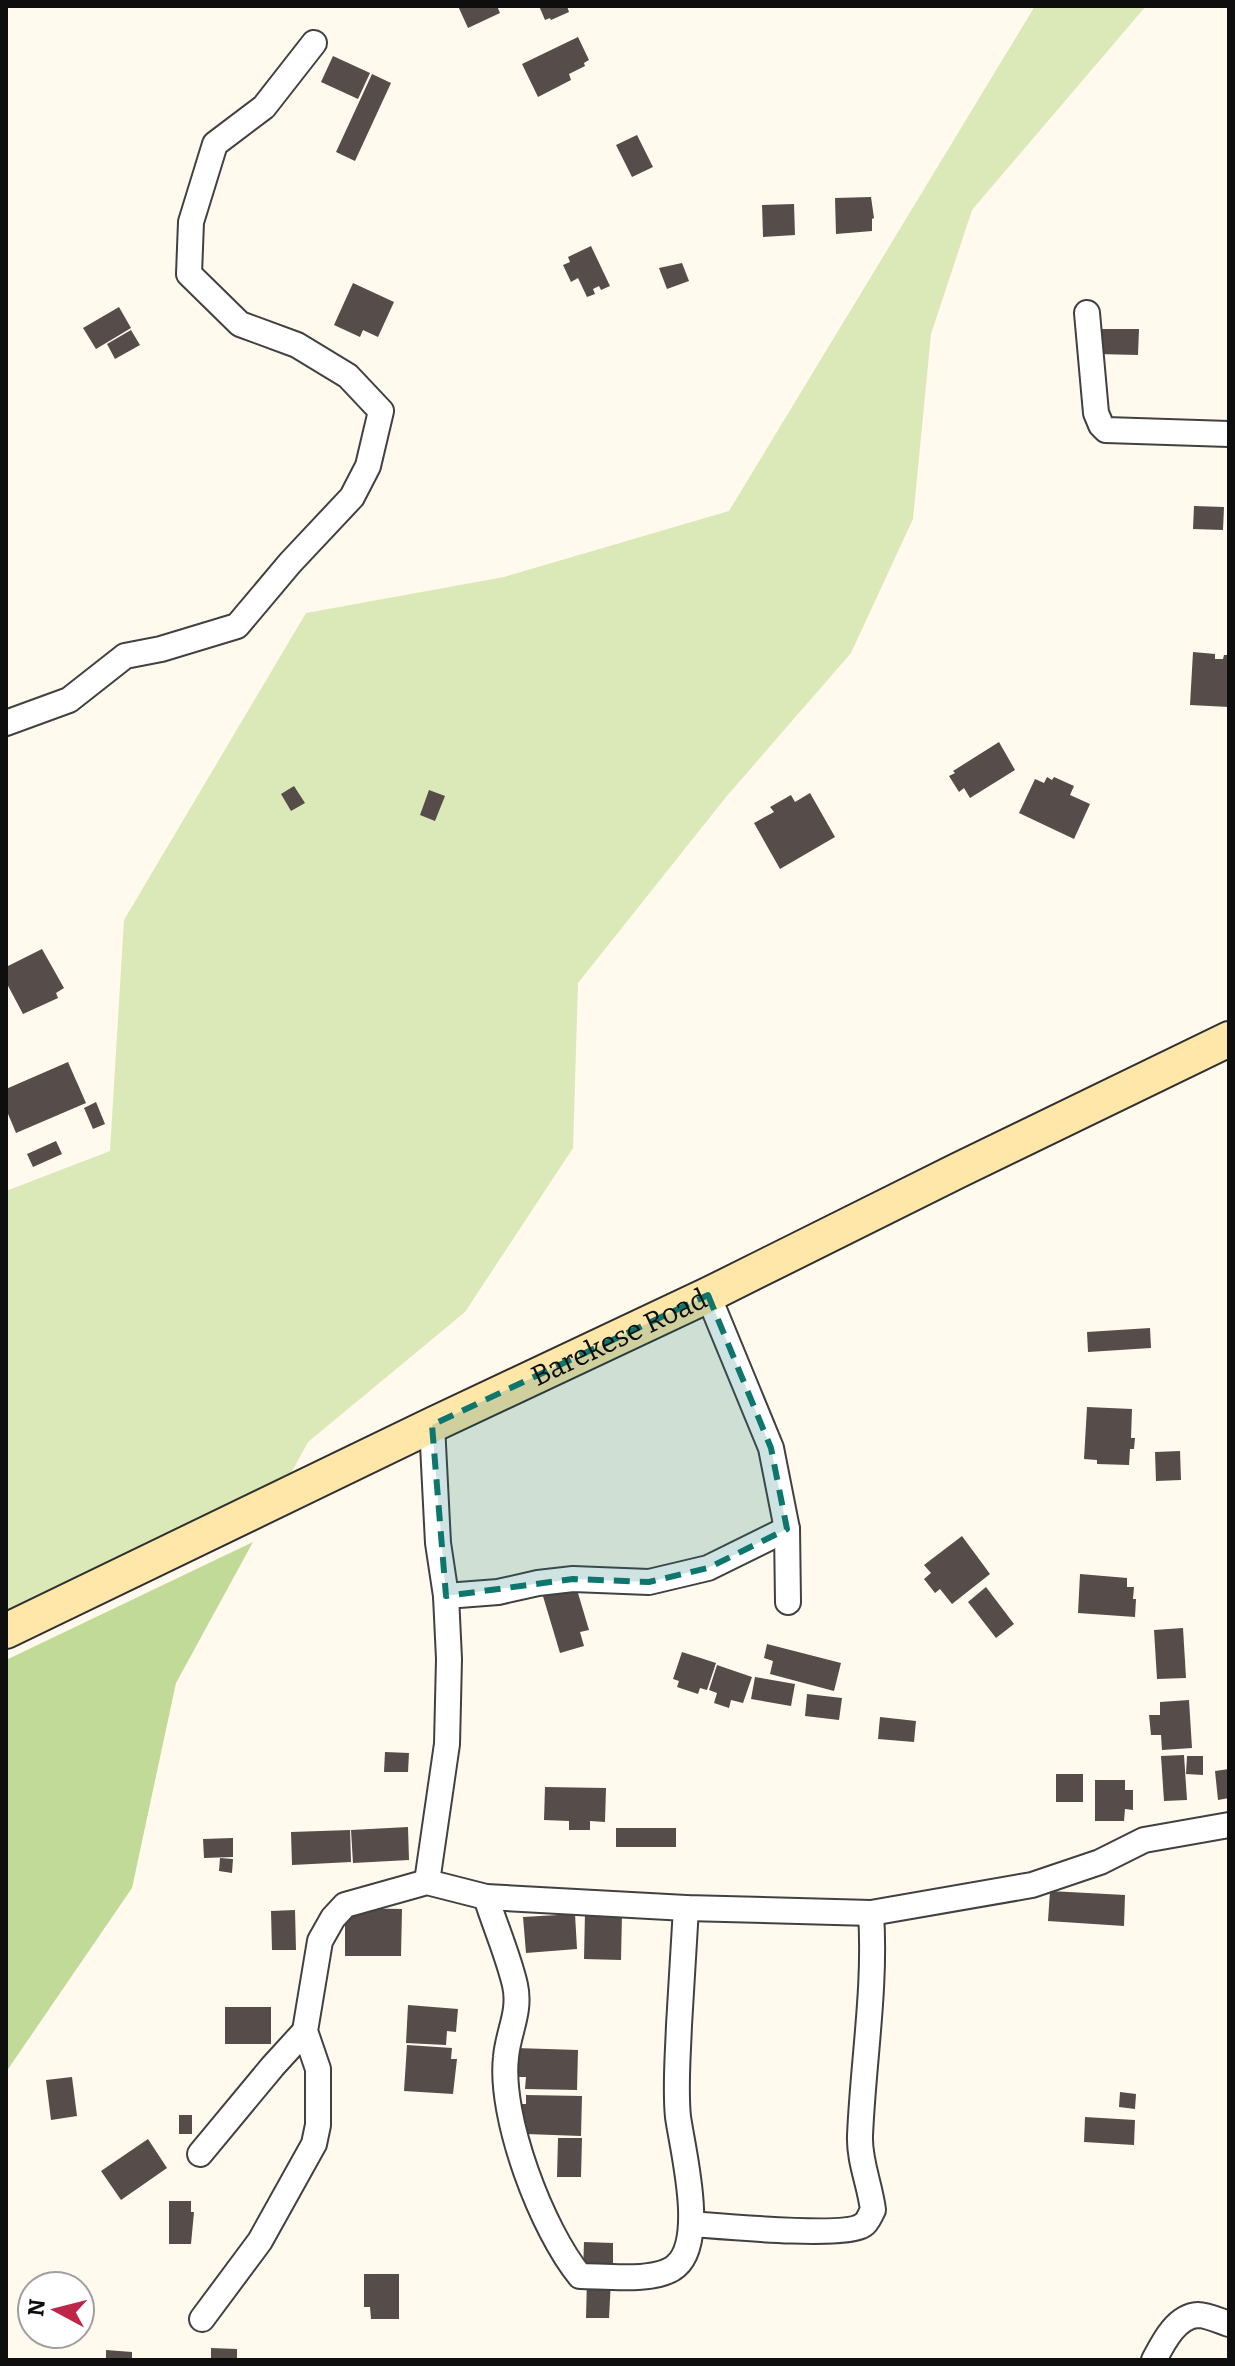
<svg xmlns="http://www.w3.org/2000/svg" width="1235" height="2366" viewBox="0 0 1235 2366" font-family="Bitter,serif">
<rect width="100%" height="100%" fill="#fff9ee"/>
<polygon fill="#dbe9b8" points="1035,6 1146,6 972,210 931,334 913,519 851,653 726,797 578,983 573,1148 465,1312 308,1442 283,1488 6,1614 6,1191 110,1151 124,920 306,613 504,577 729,511"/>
<polygon fill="#c2da97" points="253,1542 176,1683 132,1888 6,2072 6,1660"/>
<g fill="#564c4a">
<polygon points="458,6 497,6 500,13 468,28"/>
<polygon points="539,6 567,6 569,12 551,20 550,18 545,20"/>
<polygon points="578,37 589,60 584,63 585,66 569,74 571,80 538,97 522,64"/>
<polygon points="333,56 370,73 358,99 321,82"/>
<polygon points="372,74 391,83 355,161 336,152"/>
<polygon points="637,135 653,167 632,177 616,145"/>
<polygon points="871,197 874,218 872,219 872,231 836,234 835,198"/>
<polygon points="794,204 795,235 763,237 762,205"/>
<polygon points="591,246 610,286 601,290 599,286 593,289 595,294 587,297 578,278 571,282 563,265 570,262 568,257"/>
<polygon points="682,263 689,281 667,289 659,268"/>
<polygon points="353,283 394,302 378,337 363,330 360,337 334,325"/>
<polygon points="119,307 131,328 96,349 83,328"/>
<polygon points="1098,329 1139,329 1138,355 1097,354"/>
<polygon points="131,330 140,345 115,359 107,344"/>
<polygon points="1194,506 1224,507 1223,530 1193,529"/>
<polygon points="1193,652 1215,654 1215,659 1223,659 1224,655 1229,655 1229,707 1190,705"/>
<polygon points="999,742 1015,770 970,798 964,788 959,792 949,776 955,773 953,771"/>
<polygon points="1047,777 1052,780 1054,777 1074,786 1070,795 1090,804 1074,839 1019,813 1035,779 1044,783"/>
<polygon points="294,786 305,803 291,811 281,794"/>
<polygon points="429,790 445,796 435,821 420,815"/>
<polygon points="810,793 835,837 780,869 754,823 774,812 770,807 791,795 795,802"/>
<polygon points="42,949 64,988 56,993 58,998 23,1014 6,982 6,967"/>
<polygon points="68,1062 86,1103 16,1133 6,1109 6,1089"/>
<polygon points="96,1102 105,1124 93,1129 84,1108"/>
<polygon points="56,1141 62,1154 33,1167 27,1154"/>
<polygon points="1150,1328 1151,1348 1088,1352 1087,1332"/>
<polygon points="1087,1407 1132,1409 1131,1438 1135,1438 1134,1449 1130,1449 1129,1465 1097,1464 1097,1460 1084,1459"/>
<polygon points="1180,1451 1181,1480 1156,1481 1155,1452"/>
<polygon points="962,1536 990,1574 952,1604 940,1589 935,1593 924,1579 931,1573 924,1565"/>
<polygon points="1080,1574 1127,1578 1127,1587 1134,1587 1133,1599 1136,1599 1135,1617 1078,1613"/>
<polygon points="575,1583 589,1630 580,1632 584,1646 560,1653 542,1593"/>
<polygon points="986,1587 1014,1624 996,1638 968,1602"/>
<polygon points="1183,1628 1186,1678 1157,1679 1154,1630"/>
<polygon points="767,1644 841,1663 834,1691 770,1674 773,1661 764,1658"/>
<polygon points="682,1652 716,1663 707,1690 700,1688 698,1694 677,1687 679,1681 673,1679"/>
<polygon points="717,1665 752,1677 743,1703 731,1700 729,1708 714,1703 717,1693 709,1690"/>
<polygon points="755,1677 795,1684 791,1706 751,1699"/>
<polygon points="807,1694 842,1698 839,1720 805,1716"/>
<polygon points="1189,1700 1192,1748 1162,1750 1161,1735 1151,1735 1149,1715 1160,1715 1160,1702"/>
<polygon points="880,1717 916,1721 914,1742 878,1739"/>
<polygon points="385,1752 409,1753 408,1772 384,1772"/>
<polygon points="1184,1755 1187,1800 1164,1801 1161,1756"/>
<polygon points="1187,1756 1203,1756 1203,1775 1186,1774"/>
<polygon points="1229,1769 1229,1798 1218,1800 1215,1771"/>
<rect x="1056" y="1774" width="27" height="28"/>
<polygon points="1095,1780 1125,1780 1125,1790 1133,1790 1133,1810 1125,1809 1124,1821 1095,1821"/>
<polygon points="545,1787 606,1788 605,1822 590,1821 590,1830 569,1830 569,1821 544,1820"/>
<polygon points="408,1827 409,1860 353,1863 351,1830"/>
<rect x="616" y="1828" width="60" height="19"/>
<polygon points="350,1830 351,1862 292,1865 291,1832"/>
<polygon points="233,1838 233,1857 204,1858 203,1839"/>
<polygon points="220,1858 233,1859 232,1873 219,1871"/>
<polygon points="1050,1891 1125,1895 1124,1926 1048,1921"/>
<polygon points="345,1908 402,1909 401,1956 345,1956"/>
<polygon points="295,1910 296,1950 272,1950 271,1911"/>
<polygon points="585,1912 622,1913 621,1960 584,1959"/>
<polygon points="575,1914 577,1949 526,1953 523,1917"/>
<polygon points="408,2005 458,2009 456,2032 447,2031 446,2045 406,2043"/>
<rect x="225" y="2007" width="46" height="37"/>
<polygon points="407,2045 452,2048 451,2059 457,2059 453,2094 404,2091"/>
<polygon points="516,2048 578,2050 577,2090 525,2089 526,2077 515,2077"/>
<polygon points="72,2077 77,2116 51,2120 46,2080"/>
<polygon points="1120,2092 1136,2094 1135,2109 1119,2107"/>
<polygon points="526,2095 582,2096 581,2136 526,2134 526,2127 521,2128 521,2104 526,2104"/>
<rect x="179" y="2115" width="13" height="19"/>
<polygon points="1085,2117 1135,2120 1134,2145 1084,2142"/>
<polygon points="558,2138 582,2138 581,2177 557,2177"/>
<polygon points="148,2139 167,2168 121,2200 101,2171"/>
<polygon points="169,2201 191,2201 191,2212 194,2212 191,2244 169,2244"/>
<polygon points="584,2242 613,2243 613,2268 583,2273"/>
<polygon points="364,2274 399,2274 399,2319 371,2319 370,2307 364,2307"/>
<polygon points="587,2279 611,2280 609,2318 586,2318"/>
<polygon points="211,2348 237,2349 237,2360 211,2360"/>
<polygon points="106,2350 132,2352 132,2360 106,2360"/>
</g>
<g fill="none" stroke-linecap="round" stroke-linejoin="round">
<defs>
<g id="street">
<polyline points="1087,313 1096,413 1101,425 1106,430 1229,434"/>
<polyline points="6,723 69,700 125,656 161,649 237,626 290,563 352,497 368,466 381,411 348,376 297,345 240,324 189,274 191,222 215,144 264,107 314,43"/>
<polyline points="708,1295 771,1448 787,1529 788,1602"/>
<polyline points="446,1596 498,1592 538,1583 573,1579 649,1582 708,1568 787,1529"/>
<polyline points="427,1882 447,1744 449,1659 446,1596 438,1543 432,1425"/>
<path d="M 486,1897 C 495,1926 508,1955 515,1985 C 521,2012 508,2032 506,2057 C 499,2117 542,2230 580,2276 C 604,2276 657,2283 676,2266 C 706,2240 683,2152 678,2117 C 675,2087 678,2055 679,2025 C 681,1986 684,1947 686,1908"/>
<polyline points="200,2154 273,2066 305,2031"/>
<path d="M 691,2224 C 718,2226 845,2238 863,2225 C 868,2222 870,2215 873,2210 C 870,2185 859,2161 860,2136 C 863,2062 876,1988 871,1913"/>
<polyline points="202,2319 260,2241 314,2144 318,2125 318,2069 305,2031 320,1941 333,1918 345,1905 427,1882 486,1897 686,1908 871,1913 1032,1885 1100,1862 1144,1840 1229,1825"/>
<path d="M 1154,2360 C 1163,2343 1176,2316 1198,2315 C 1207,2315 1220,2321 1229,2324"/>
</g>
<g id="secondary">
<path id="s1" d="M 6,1631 L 432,1425 L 708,1295 L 959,1170 L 1229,1039"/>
</g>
</defs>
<use href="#street" stroke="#414141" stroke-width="28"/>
<use href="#secondary" stroke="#303030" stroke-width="38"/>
<use href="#street" stroke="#fff" stroke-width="24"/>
<use href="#secondary" stroke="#ffe6a9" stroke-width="34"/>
</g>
<path fill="#0f766e" fill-opacity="0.2" stroke="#0f766e" stroke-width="6" stroke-dasharray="16 10" stroke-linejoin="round" d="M 708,1295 L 771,1448 L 787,1529 L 708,1568 L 649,1582 L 573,1579 L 446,1596 L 432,1425 Z"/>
<g text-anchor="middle" stroke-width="8" stroke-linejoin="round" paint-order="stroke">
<g font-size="28" fill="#0e0e0e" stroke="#fff">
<text dy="10" stroke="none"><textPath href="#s1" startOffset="680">Barekese Road</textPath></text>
</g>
</g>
<rect width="1235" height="2366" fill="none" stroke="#0e0e0e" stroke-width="16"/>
<g transform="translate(56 2310) rotate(277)"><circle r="38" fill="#ffffff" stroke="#9f9f9f" stroke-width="2"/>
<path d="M0-6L14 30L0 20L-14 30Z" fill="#be2549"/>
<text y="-12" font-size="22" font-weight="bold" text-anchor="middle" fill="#0e0e0e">N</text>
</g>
</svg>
